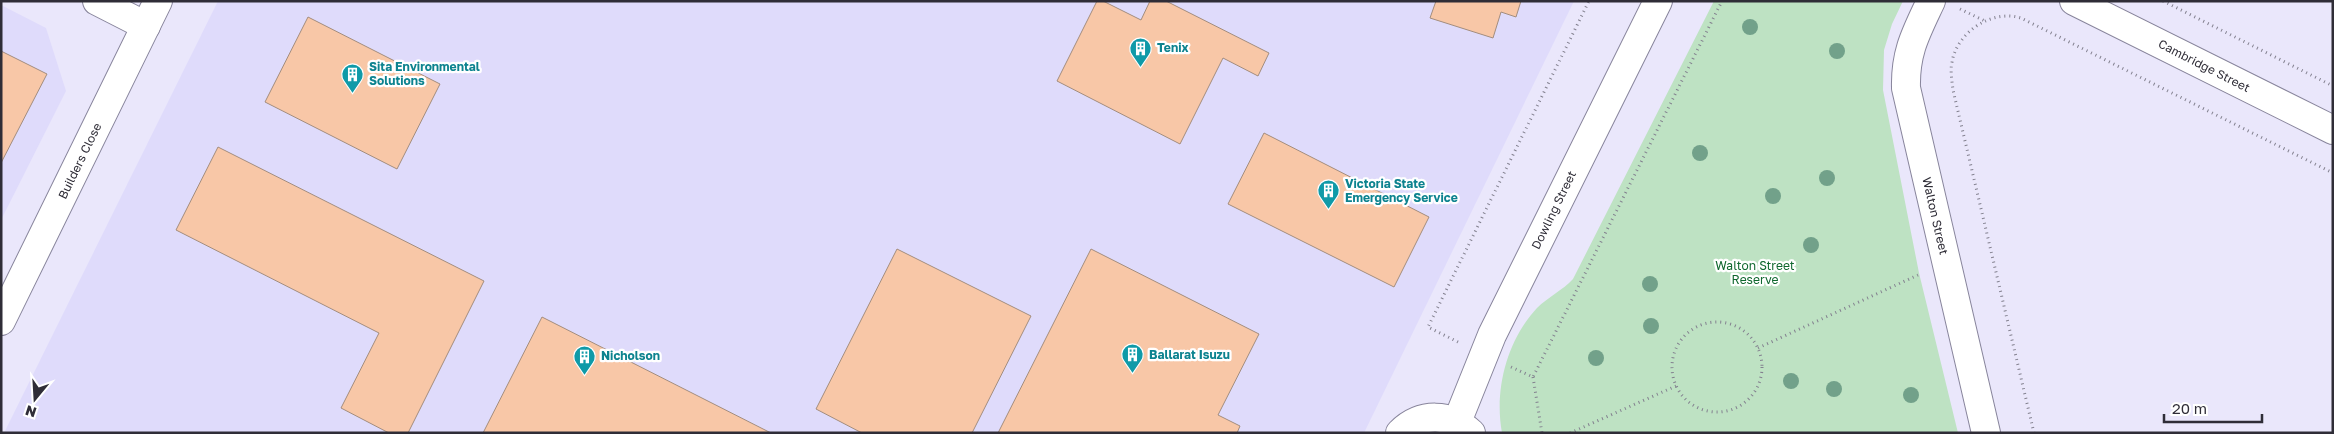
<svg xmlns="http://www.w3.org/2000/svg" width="2334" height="434" viewBox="0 0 2334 434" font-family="'Golos Text',sans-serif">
<rect width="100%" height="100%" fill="#eae7fb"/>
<g fill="#dfdbfb">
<polygon points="218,1 1574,1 1364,433 4,433"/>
<polygon points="1,5 46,28 66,91 1,220"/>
</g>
<path fill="#bee2c3" d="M 1714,1 L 1903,1 L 1892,24 L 1884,50 L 1883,90 L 1919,273 L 1958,433 L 1502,433 C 1494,390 1507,340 1537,308 C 1548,297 1563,290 1573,279 Z"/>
<g fill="#f8c7a7" stroke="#a38d7e">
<polygon points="1097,1 1103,1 1141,20 1150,1 1166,1 1269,53 1258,76 1223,58 1180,144 1057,81"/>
<polygon points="1436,1 1521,1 1516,17 1501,12 1493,38 1430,18"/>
<polygon points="308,17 440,84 397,169 265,102"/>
<polygon points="1,51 47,74 1,163"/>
<polygon points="1264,133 1429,217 1394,287 1228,204"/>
<polygon points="218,147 484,281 408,433 389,433 341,408 379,333 176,230"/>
<polygon points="897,249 1031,316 972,433 862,433 816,409"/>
<polygon points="1091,249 1259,334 1218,415 1240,426 1237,433 998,433"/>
<polygon points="542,317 771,433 483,433"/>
</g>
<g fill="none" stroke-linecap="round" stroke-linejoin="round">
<defs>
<g id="minor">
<polyline points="97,1 146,26"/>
<path d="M 1931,1 C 1916,33 1905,52 1906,88 L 1986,433"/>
<polyline points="2074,1 2333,130"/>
<polyline points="1,321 158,1"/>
<polyline points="1457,422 1492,335 1658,1"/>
<path d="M 1400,433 C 1421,412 1450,413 1471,433"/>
</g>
</defs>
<use href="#minor" stroke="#88859c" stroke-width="30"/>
<g stroke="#83818f" stroke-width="3" stroke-dasharray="1 4" stroke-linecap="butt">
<polyline points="2163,1 2333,86"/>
<polyline points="1960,9 1985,21"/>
<circle cx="1717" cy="367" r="45"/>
<polyline points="1458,342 1428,327 1589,1"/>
<polyline points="1758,348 1918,275"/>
<polyline points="1511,367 1533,377 1722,1"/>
<polyline points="1533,377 1542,433"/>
<polyline points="1570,433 1676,386"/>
<path d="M 2034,433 L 1953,90 C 1952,81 1950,71 1952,62 C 1957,32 1992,9 2021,18 L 2333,173"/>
</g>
<use href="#minor" stroke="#fff" stroke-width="28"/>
</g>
<g fill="#72a18a">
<circle cx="1750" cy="27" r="8"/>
<circle cx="1837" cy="51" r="8"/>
<circle cx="1700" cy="153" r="8"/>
<circle cx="1827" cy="178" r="8"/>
<circle cx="1773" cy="196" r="8"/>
<circle cx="1811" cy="245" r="8"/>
<circle cx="1650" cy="284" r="8"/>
<circle cx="1651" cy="326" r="8"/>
<circle cx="1596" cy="358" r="8"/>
<circle cx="1791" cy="381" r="8"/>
<circle cx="1834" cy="389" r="8"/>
<circle cx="1911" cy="395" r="8"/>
</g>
<defs>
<symbol id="building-pin" viewBox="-11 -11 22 30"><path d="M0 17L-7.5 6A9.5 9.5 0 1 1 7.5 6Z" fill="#0f9aa8" stroke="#fff"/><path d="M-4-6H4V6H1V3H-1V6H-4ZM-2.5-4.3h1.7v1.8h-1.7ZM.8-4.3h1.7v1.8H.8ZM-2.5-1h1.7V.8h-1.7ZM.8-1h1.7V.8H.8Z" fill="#fff"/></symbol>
</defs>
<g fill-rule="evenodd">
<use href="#building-pin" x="1128" y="36" width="25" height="34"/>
<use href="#building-pin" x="340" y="62" width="25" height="34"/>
<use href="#building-pin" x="1316" y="178" width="25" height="34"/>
<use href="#building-pin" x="1120" y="342" width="25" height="34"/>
<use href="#building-pin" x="572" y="344" width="25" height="34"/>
</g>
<g text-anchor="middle" stroke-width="4.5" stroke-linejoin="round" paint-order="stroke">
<g font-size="12" font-weight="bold" fill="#0d838f" stroke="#fff" text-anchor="start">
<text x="1157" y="52">Tenix</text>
<text x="369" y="71">Sita Environmental<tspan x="369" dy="14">Solutions</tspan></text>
<text x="1345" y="188">Victoria State<tspan x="1345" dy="14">Emergency Service</tspan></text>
<text x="1149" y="359">Ballarat Isuzu</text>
<text x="601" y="360">Nicholson</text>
</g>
<g font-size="12" fill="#2f2d37" stroke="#fff">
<text transform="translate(2204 66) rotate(27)" y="4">Cambridge Street</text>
<text transform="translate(80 161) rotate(-64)" y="4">Builders Close</text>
<text transform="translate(1554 210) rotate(-64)" y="4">Dowling Street</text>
<text transform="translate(1935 216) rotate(77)" y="4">Walton Street</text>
</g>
<g font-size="12" fill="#0f672e" stroke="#fff">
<text x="1755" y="270">Walton Street<tspan x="1755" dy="14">Reserve</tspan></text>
</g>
</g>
<rect width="2334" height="434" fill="none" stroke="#2f2d37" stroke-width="5"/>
<g transform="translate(35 399) rotate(198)" stroke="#ffffff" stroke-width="4" paint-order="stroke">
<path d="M0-4L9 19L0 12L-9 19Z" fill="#2f2d37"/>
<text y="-8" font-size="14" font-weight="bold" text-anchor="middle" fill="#2f2d37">N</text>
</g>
<path d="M2164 414v8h98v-8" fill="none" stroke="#2f2d37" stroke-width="2.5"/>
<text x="2172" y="414" font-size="15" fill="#2f2d37" stroke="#ffffff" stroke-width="4" paint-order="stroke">20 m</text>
</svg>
